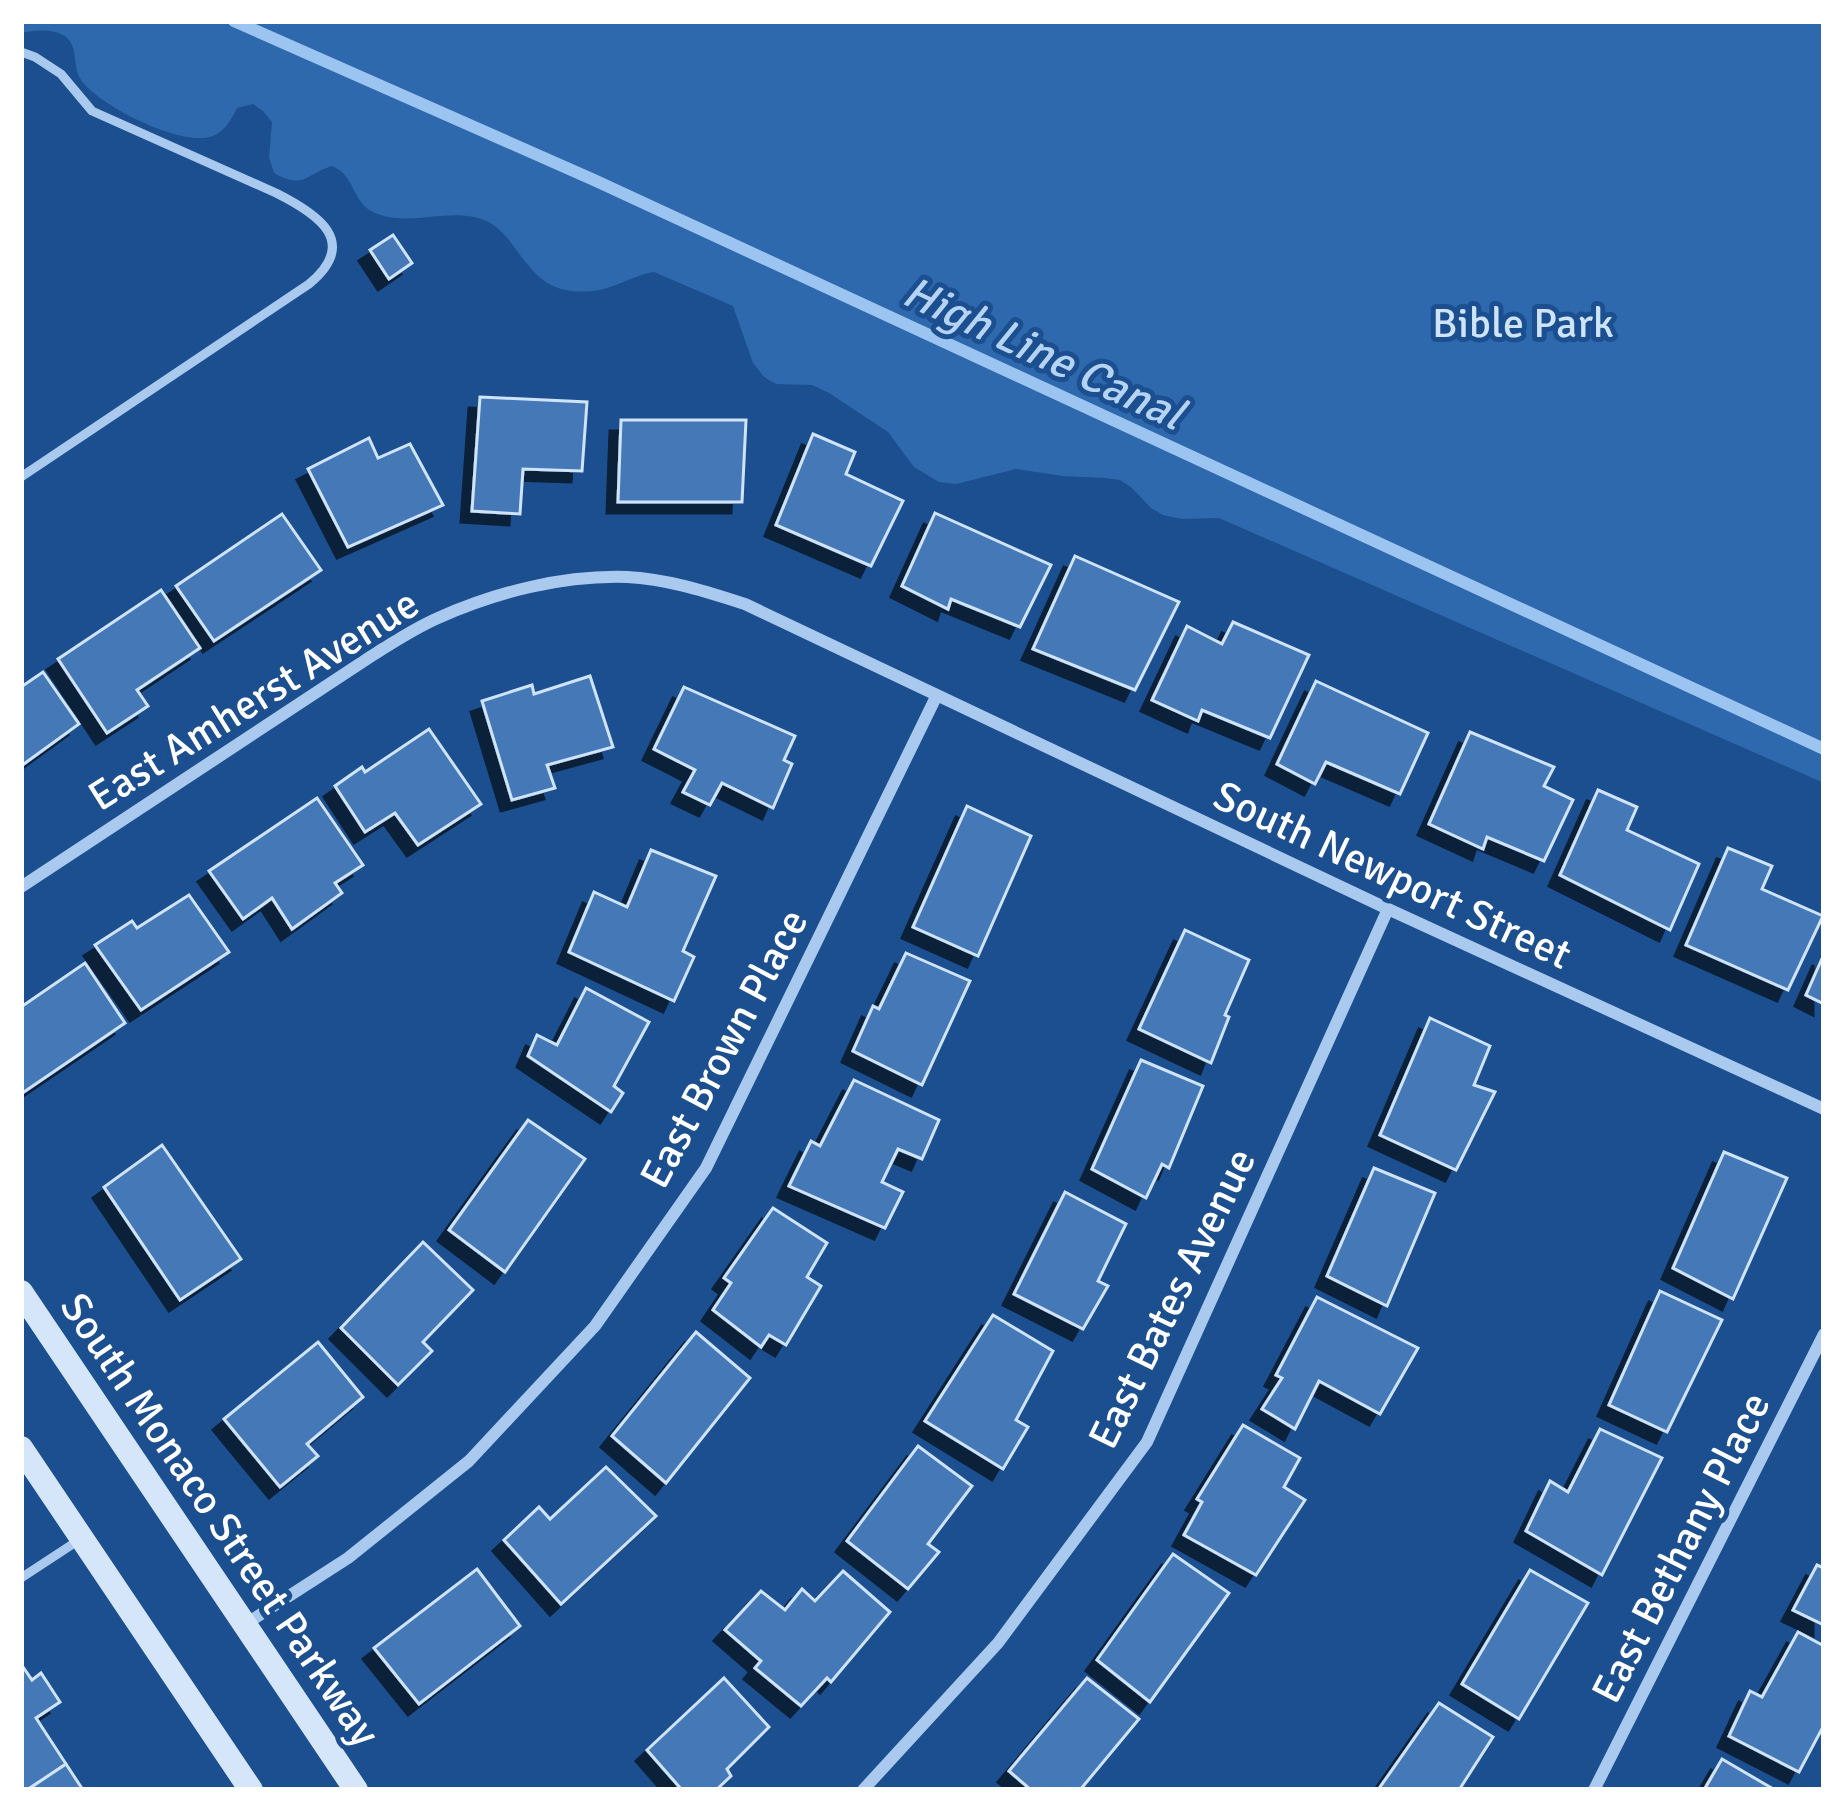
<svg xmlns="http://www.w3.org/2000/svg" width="1845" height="1811" viewBox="0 0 1845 1811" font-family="Signika,sans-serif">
<defs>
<filter id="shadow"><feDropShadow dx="-11" dy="11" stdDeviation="0" flood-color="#0009"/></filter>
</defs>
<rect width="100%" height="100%" fill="#1b4f8f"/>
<path fill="#2e69ad" d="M 21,21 L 1824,21 L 1824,783 L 1219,518 L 1182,519 L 1163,515 L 1151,508 L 1131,487 L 1120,480 L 1105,478 L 1063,476 L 1016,469 L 956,484 L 939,482 L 914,467 L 888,432 L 829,393 L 812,385 L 776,384 L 764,377 L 753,363 L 733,306 L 654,272 C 633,275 614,289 593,291 C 518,299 525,227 474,217 C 442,210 404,227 373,212 C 352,202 355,175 332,166 C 306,174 304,190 274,173 L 269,157 L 272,122 L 263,111 L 253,104 L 237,108 C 231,120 225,131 213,136 C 183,148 99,106 81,80 C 72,67 79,48 66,37 C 54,28 35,30 21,33 Z"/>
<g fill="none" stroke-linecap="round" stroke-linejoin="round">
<polyline stroke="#9cc4f0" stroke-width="12" points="234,21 594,180 1824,749"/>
</g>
<g fill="#4478b7" stroke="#cfe3fa" stroke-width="3" filter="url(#shadow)">
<polygon points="393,235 412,263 389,279 370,250"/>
<polygon points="480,397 587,402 582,471 523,469 520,514 472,511"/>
<polygon points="621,420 746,420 742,502 618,502"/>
<polygon points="813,434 855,452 846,474 903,501 871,566 776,525"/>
<polygon points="369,438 378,458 410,444 443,505 348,547 308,469"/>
<polygon points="935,513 1051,565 1020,627 951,599 948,609 902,586"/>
<polygon points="282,514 321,570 214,641 176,586"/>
<polygon points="1075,556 1179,602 1135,690 1033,649"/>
<polygon points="161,590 200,648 137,690 148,706 107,733 58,659"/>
<polygon points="1233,622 1309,655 1270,738 1202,710 1198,721 1152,700 1187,626 1222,644"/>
<polygon points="43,672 79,724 21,766 21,687"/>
<polygon points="590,676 613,747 547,765 555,788 512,800 482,701 532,685 534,694"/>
<polygon points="1316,681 1428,733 1400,794 1326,762 1315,784 1277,764"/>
<polygon points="684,687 795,736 784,760 792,764 773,808 722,783 710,805 683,792 695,770 654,749"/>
<polygon points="429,729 481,804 418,845 395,813 365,832 335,786 362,767 365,772"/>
<polygon points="1470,732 1554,767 1544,786 1573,800 1544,861 1487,837 1483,849 1429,824"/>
<polygon points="1598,790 1637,807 1627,830 1699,864 1670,930 1560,875"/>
<polygon points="317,798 363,865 335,883 342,893 292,929 272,898 243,919 209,871"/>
<polygon points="967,806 1031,836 978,956 913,927"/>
<polygon points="1728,848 1772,866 1762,889 1823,916 1788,990 1686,945"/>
<polygon points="651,850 716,876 683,951 694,957 674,1001 569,952 594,892 627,907"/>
<polygon points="189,895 229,952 141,1010 95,945 132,921 137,928"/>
<polygon points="1185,930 1249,960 1225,1015 1229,1017 1211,1063 1139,1029"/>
<polygon points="906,953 970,981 922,1085 853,1051 873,1006 879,1009"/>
<polygon points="1824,954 1824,1004 1806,995"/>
<polygon points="85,963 125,1023 21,1094 21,1007"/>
<polygon points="586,988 649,1022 614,1086 623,1093 611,1112 528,1056 537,1035 557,1045"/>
<polygon points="1430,1018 1490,1046 1474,1085 1495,1092 1456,1170 1380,1135"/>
<polygon points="1141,1060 1203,1086 1169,1168 1162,1164 1146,1198 1092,1169"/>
<polygon points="854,1080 939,1120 922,1159 898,1149 882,1182 903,1192 885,1228 789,1186 811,1141 820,1146"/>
<polygon points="528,1120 585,1159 505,1272 449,1230"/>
<polygon points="162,1145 241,1259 180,1300 104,1187"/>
<polygon points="1724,1152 1787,1178 1733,1299 1673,1268"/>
<polygon points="1374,1168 1435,1193 1387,1306 1327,1276"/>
<polygon points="1065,1192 1126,1224 1098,1281 1108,1286 1083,1329 1014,1294"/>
<polygon points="773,1208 827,1243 807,1277 821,1286 786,1345 769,1335 761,1347 713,1310 731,1283 724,1278"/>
<polygon points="423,1242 473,1290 423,1342 432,1351 398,1385 341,1328"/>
<polygon points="1660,1291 1722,1320 1667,1432 1609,1405"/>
<polygon points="1317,1297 1418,1348 1380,1414 1319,1381 1295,1429 1262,1409 1282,1378 1276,1375"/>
<polygon points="993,1315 1053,1351 1016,1420 1028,1427 1003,1469 925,1421"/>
<polygon points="696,1332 750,1378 666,1483 612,1436"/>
<polygon points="318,1342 363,1397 307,1444 318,1456 280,1487 224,1419"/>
<polygon points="1243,1425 1300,1458 1284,1487 1305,1500 1256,1575 1184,1535 1202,1502 1197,1499"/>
<polygon points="1600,1429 1662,1458 1602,1575 1526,1531 1550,1481 1568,1492"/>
<polygon points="918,1446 972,1486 928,1544 939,1552 908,1589 847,1541"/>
<polygon points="606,1467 656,1516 561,1604 504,1540 539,1507 550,1519"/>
<polygon points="1173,1554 1229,1593 1150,1702 1097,1660"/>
<polygon points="1817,1565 1824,1568 1824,1625 1793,1610"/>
<polygon points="477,1569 520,1626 419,1704 374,1648"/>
<polygon points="1530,1570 1588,1603 1519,1719 1462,1684"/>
<polygon points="843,1571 890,1612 831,1682 827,1678 801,1706 755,1668 761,1661 725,1630 761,1591 785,1610 802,1589 815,1601"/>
<polygon points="1798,1632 1824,1646 1824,1725 1799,1772 1729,1736 1750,1691 1762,1697"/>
<polygon points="21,1664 32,1680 41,1673 60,1702 36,1718 66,1764 27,1790 21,1790"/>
<polygon points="724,1678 769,1727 727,1769 731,1776 716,1790 682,1790 647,1750"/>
<polygon points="1087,1678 1139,1719 1080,1790 1031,1790 1009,1771"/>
<polygon points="1439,1703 1493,1737 1459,1790 1378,1790"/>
<polygon points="1722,1759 1775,1790 1704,1790"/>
<polygon points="66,1764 83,1790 27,1790"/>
</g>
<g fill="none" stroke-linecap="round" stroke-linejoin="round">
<g stroke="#a9c9ee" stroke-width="9">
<path d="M 21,52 L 35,57 L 61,74 L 92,111 L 276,193 C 318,214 360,242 309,284 L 21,477"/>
<polyline points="21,1578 82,1538"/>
</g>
<g stroke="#a9c9ee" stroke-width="12">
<path d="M 21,887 L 373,655 C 394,642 415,628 438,618 C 496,592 563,575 627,577 C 668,579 707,592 745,604 L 1388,909 L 1824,1109"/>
<polyline points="244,1625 348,1558 469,1461 595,1326 706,1168 936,697"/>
<polyline points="863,1790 998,1643 1147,1442 1388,909"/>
<polyline points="1594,1790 1824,1334"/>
</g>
<g stroke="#d6e6fa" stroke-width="24">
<polyline points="21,1292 356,1790"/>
<polyline points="21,1448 251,1790"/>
</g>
</g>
<g text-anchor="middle" stroke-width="10" stroke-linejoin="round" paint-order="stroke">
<g font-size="42" fill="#cfe3fa" stroke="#1b4f8f">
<text x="1523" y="337">Bible Park</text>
</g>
<g font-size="42" fill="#fff" stroke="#1b4f8f">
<text transform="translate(253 699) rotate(-32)" y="15">East Amherst Avenue</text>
<text transform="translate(1393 874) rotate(25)" y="15">South Newport Street</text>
<text transform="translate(723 1048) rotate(-62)" y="15">East Brown Place</text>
<text transform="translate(1171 1298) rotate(-64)" y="15">East Bates Avenue</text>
<text transform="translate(221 1519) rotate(56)" y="15">South Monaco Street Parkway</text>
<text transform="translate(1680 1547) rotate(-63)" y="15">East Bethany Place</text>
</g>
<g font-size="45" font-style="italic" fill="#b5d3f5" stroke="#1b4f8f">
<text transform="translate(1044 352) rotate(25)" y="16">High Line Canal</text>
</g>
</g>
<rect width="1845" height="1811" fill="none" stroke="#ffffff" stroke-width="48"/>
</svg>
